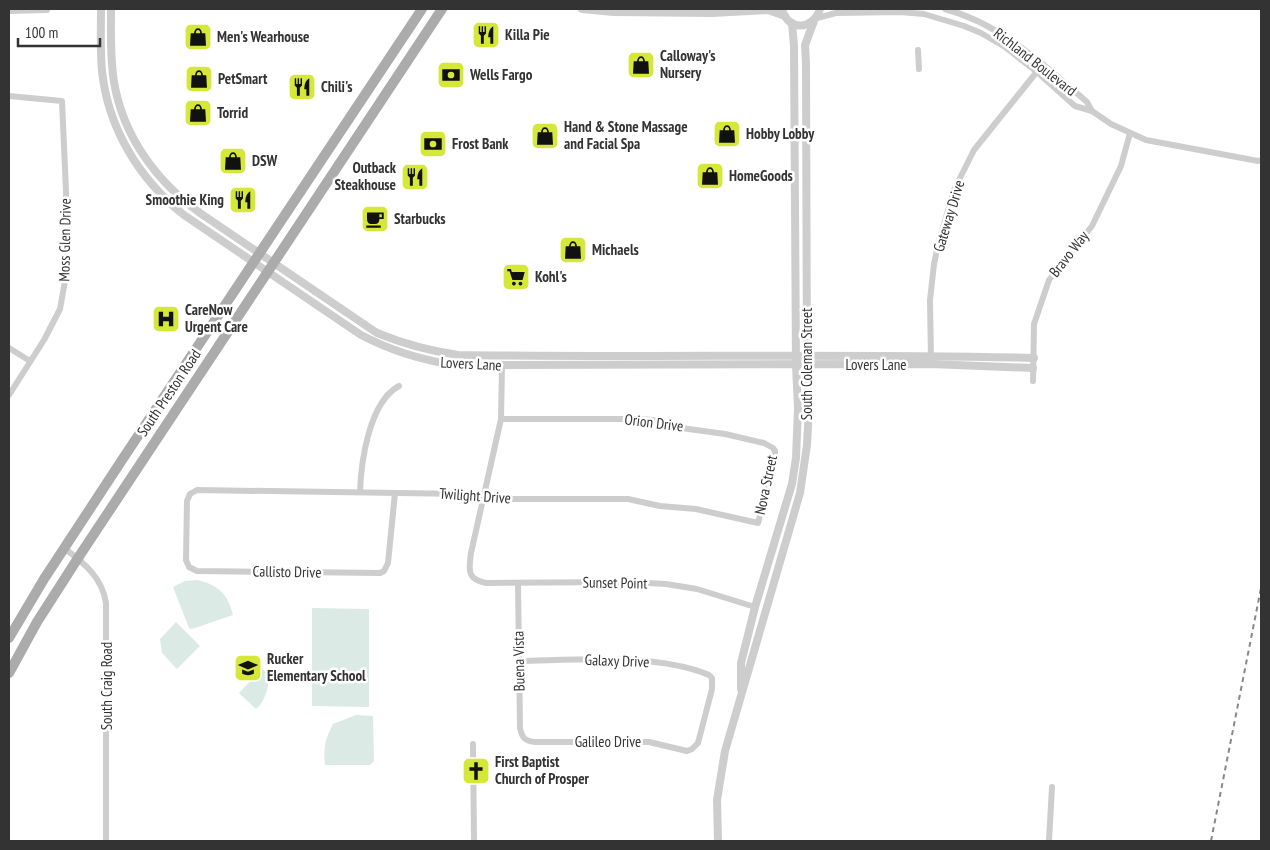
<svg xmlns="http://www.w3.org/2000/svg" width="1270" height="850" viewBox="0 0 1270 850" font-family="'PT Sans Narrow',sans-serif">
<rect width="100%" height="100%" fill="#fff"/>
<g fill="#dbeae5">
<path d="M 198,580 C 219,586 227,593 233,615 L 192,629 L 189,628 L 173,587 L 185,581 Z"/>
<polygon points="312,608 369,609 369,707 312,706"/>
<polygon points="176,622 200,646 177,669 162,653 160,639"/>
<path d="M 262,669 L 269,675 C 269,687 265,702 256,709 L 239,693 Z"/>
<path d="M 356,715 L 373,716 L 374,761 L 370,765 L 325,765 C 323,747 325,740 333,724 Z"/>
</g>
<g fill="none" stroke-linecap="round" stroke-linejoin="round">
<g stroke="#cdcdcd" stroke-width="6">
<path d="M 945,9 C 1001,24 1043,64 1087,102 L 1092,111"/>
<polyline points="9,11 47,10 47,9"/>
<polyline points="817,18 836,13 900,12 924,14 964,26 981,33 1005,47 1037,72 1075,106 1092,111 1111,124 1146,140 1258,161 1261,160"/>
<polyline points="918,50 919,69"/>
<polyline points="9,96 62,101 66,191 65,281 60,309 44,340 9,395"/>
<polyline points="9,348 30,361"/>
<polyline points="931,361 930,300 934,264 939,241 954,190 974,150 1043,64"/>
<path d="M 502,366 L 501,419 L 471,553 C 469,569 466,579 486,583 L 630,582 L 666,584 L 697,589 L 755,607"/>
<polyline points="1033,381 1034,324 1049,280 1092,226 1121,166 1130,133"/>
<path d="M 360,492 C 361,462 369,402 399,386"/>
<polyline points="395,493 388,563 384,571 380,573 197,571 189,567 186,560 187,501 190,494 197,490 463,494 514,499 628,499 660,506 696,509 758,523 775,458 775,451 773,448 764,443 725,434 674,427 653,420 639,419 501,419"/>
<path d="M 64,548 C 84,563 102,577 106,603 L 106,841"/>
<path d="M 518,583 L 520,728 C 522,738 525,741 535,742 L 649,742 L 687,751 L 692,749 L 698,743 L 712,689 L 712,678 L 709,675 C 657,653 576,660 519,661"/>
<polyline points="473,744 474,841"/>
<polyline points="1049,841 1052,787"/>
</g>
<g stroke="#cdcdcd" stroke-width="8">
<path d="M 101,9 C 101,29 100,50 102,71 C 108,128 139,179 184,215 L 361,335 C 392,351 419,359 453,365 L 931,364 L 1033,368"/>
<path d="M 111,9 C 111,33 110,58 114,82 C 123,136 156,181 200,213 L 377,333 C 404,344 430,351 458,355 C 650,358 842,353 1034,358"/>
<polyline points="582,9 614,12 712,13 768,10 785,16"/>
<path d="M 782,9 C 788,32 813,30 820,9"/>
<polyline points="741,689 741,663 755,607 792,484 796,458 798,408 796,365 794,46 792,23"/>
<polyline points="718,841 717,800 725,751 800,493 807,445 809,408 807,383 806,64 805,45 814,21"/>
</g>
<g stroke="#ababab" stroke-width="10">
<polyline points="9,638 44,579 120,463 422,9"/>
<polyline points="9,673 37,622 78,558 442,9"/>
</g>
<polyline stroke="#888" stroke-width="2" stroke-dasharray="5 4" stroke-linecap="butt" points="1211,841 1261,588"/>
</g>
<defs>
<symbol id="restaurant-square" viewBox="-11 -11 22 22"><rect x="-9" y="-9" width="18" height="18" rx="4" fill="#d5e738" stroke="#fff"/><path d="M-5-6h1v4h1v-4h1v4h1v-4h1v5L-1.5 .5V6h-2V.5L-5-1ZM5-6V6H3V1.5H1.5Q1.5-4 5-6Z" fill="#111"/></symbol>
<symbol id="shop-square" viewBox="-11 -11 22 22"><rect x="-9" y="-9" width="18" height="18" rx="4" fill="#d5e738" stroke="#fff"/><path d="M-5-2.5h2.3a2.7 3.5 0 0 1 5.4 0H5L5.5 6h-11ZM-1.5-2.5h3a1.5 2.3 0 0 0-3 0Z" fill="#111"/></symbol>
<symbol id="bank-square" viewBox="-11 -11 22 22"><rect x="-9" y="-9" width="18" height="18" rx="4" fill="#d5e738" stroke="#fff"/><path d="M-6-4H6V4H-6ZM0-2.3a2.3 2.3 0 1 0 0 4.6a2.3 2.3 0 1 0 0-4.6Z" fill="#111"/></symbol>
<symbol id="cafe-square" viewBox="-11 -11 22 22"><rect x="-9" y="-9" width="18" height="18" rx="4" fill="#d5e738" stroke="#fff"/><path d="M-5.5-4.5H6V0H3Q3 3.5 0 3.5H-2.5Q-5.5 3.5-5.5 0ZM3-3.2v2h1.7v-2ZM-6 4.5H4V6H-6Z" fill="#111"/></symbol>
<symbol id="supermarket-square" viewBox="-11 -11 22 22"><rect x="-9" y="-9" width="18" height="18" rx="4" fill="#d5e738" stroke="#fff"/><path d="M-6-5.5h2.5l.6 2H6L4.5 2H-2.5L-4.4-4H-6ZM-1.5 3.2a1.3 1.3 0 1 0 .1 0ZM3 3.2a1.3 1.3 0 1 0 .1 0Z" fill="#111"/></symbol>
<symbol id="hospital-square" viewBox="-11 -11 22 22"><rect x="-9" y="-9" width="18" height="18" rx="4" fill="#d5e738" stroke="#fff"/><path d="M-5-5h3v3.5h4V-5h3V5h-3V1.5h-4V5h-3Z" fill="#111"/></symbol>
<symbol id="school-square" viewBox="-11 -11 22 22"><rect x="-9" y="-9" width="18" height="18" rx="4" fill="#d5e738" stroke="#fff"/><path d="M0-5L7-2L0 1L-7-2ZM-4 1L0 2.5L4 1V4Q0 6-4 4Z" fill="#111"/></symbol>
<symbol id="church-square" viewBox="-11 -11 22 22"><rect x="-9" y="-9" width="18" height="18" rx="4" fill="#d5e738" stroke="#fff"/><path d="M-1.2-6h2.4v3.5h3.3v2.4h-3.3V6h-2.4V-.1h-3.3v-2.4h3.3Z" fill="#111"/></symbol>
</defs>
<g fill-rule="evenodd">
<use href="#restaurant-square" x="470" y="19" width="32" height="32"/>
<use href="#shop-square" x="182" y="21" width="32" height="32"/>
<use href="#shop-square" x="625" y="49" width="32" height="32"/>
<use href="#bank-square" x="435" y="59" width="32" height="32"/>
<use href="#shop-square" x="183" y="63" width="32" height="32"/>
<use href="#restaurant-square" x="286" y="71" width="32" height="32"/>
<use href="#shop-square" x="182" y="97" width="32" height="32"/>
<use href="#shop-square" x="711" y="118" width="32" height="32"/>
<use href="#shop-square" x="529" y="120" width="32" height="32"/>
<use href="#bank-square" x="417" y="128" width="32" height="32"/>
<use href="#shop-square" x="217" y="145" width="32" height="32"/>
<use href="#shop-square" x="694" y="160" width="32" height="32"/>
<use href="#restaurant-square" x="399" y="161" width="32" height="32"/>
<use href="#restaurant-square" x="227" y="184" width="32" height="32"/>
<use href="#cafe-square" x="359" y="203" width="32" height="32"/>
<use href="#shop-square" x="557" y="234" width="32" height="32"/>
<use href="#supermarket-square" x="500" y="261" width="32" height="32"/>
<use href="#hospital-square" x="150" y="303" width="32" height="32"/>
<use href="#school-square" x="232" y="652" width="32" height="32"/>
<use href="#church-square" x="460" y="755" width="32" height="32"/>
</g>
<g text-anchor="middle" stroke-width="5" stroke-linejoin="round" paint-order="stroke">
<g font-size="15" font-weight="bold" fill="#333" stroke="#fff" text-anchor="start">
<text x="505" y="40">Killa Pie</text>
<text x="217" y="42">Men's Wearhouse</text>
<text x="660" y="61">Calloway's<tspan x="660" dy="17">Nursery</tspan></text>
<text x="470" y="80">Wells Fargo</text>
<text x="218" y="84">PetSmart</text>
<text x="321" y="92">Chili's</text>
<text x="217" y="118">Torrid</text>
<text x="564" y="132">Hand &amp; Stone Massage<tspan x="564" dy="17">and Facial Spa</tspan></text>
<text x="746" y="139">Hobby Lobby</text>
<text x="452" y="149">Frost Bank</text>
<text x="252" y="166">DSW</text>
<text x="396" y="173" text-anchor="end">Outback<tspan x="396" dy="17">Steakhouse</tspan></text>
<text x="729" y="181">HomeGoods</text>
<text x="224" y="205" text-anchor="end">Smoothie King</text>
<text x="394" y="224">Starbucks</text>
<text x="592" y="255">Michaels</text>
<text x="535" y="282">Kohl's</text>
<text x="185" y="315">CareNow<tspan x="185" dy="17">Urgent Care</tspan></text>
<text x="267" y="664">Rucker<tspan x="267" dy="17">Elementary School</tspan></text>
<text x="495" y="767">First Baptist<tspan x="495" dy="17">Church of Prosper</tspan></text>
</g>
<g font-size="15" fill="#333" stroke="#fff">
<text transform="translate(1035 62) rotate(38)" y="5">Richland Boulevard</text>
<text transform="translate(949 216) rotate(-73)" y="5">Gateway Drive</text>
<text transform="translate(65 240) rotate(-89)" y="5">Moss Glen Drive</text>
<text transform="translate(1069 254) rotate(-52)" y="5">Bravo Way</text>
<text transform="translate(471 364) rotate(3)" y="5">Lovers Lane</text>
<text transform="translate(807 364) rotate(-90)" y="5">South Coleman Street</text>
<text x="876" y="370">Lovers Lane</text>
<text transform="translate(169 393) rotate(-56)" y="5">South Preston Road</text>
<text transform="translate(654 423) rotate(7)" y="5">Orion Drive</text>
<text transform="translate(766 485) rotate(-78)" y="5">Nova Street</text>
<text transform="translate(475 496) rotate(4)" y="5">Twilight Drive</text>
<text transform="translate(287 572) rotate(1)" y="5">Callisto Drive</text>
<text transform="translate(615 583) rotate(1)" y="5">Sunset Point</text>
<text transform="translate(519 661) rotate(-91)" y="5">Buena Vista</text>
<text transform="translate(617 661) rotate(2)" y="5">Galaxy Drive</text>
<text transform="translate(107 686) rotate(-90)" y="5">South Craig Road</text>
<text x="608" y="747">Galileo Drive</text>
</g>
</g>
<rect width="1270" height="850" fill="none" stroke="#333333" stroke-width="20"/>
<path d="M18 38v8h82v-8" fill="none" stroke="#333333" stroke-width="2.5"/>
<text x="25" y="38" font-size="15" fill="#333333" stroke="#ffffff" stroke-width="4" paint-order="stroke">100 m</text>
</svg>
